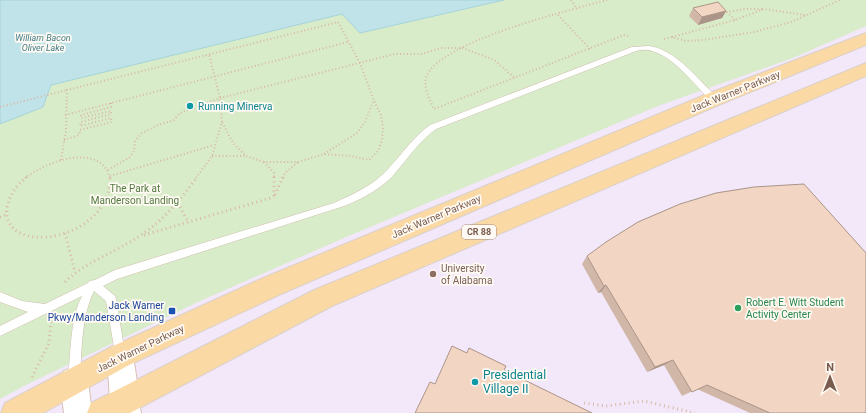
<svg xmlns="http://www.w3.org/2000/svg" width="866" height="413" viewBox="0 0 866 413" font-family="Roboto,sans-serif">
<rect width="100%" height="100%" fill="#fdf6ec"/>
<polygon fill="#f3e8fa" points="866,0 866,413 0,413 0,134 357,40"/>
<polygon fill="#d8ecc9" points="504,0 866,0 866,26 793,58 658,106 344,238 200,301 28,384 0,399 0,124 43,107 51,85 342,13 360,33"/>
<polygon fill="#bfe3e8" stroke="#a5d3da" points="0,0 504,0 360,33 342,14 51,85 43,107 0,124"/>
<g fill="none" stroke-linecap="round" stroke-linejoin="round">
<defs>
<path id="lane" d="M 649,46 C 677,50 697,79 717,97 L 718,99 L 717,101 L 711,101 C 696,86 673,56 652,51 C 647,49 641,50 636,51 L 436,129 C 419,141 409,157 396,172 C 383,188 365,197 347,205 L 117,279 L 103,286 L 115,296 L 116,299 L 125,354 L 124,358 L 120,359 L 116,358 L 106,301 L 94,291 C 81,318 82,349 80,378 L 78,382 L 74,384 L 70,382 L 68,378 C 71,353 70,319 82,296 L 0,336 L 0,326 L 28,312 L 0,302 L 0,292 L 22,301 L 45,304 L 88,283 L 89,281 L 95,280 L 115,270 L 334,203 C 354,194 374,185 389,168 C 403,153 413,137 430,125 L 632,47 Z"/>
<g id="secondary">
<path d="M 120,343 L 129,347 C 138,367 136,391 141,413 L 113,413 L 110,400 L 107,356 L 111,347 Z"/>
<polygon points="74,367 84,371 88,381 92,413 64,413 60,381 64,371"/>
</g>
<g id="primary">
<polygon points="866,33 866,45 721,104 281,294 129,365 43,413 1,413 5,403 111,347 263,278 707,94"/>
<polygon points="866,63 866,76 332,306 130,413 87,413 91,403 314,290"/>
</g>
</defs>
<use href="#lane" stroke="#d1beb0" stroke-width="1"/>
<use href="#secondary" stroke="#d6c0b0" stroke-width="2"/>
<use href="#primary" stroke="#dad1cd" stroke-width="2"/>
<g stroke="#d9b8a5" stroke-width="2" stroke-dasharray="1 2.5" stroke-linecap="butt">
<polyline points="571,0 577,9"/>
<path d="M 607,0 C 571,10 440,41 426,77 C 423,87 430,100 434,109 L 624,35 L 629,36"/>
<polyline points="558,15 590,49"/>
<polyline points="735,20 727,12 745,9 762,9"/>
<polyline points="672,37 735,20 764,9 805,15"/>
<polyline points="664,39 671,37 686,41 703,40 754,32 791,22 840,0"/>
<polyline points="0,107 67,90"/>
<polyline points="65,115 348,42"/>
<polyline points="64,140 79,135 80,130 112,122 111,118 80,126 81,122 111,114 111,111 81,118 81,115 111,107 111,103"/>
<polyline points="324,154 357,133 365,122 373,102"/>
<polyline points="212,156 245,156"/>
<polyline points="61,160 66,131 67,90 338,22 360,63 374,101 381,115 383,127 382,140 378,151 369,160 351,156 324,154 298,162 264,162 246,156 233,143 222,122"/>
<polyline points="264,162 274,173 274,178"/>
<polyline points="108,170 130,157 134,151 135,141 142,133 158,125 174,120 180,113 220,98 395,54 421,54 441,48 463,48 494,60 515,78"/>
<polyline points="110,176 214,145"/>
<path d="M 25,178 C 45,162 100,141 110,178"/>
<polyline points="196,178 212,156 222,122 220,98 209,54"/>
<polyline points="283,178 285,173 298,162"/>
</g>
<g stroke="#d9b8a5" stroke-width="3" stroke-dasharray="1 3.5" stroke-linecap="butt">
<path d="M 27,177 C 16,185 10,195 7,207 C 0,259 112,241 110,177"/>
<polyline points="274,177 274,197 283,177"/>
<polyline points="178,203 188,222"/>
<polyline points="0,217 5,215"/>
<polyline points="65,233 75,272"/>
<polyline points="144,235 274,197"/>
<path d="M 65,282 C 86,261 117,252 141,235 C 164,220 181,199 197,177"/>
<polyline points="32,377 49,343 51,321"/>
<polyline points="584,403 606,406 644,401 695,413"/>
</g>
<use href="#lane" fill="#fff" fill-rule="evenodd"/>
<use href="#secondary" fill="#fff" fill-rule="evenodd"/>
<use href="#primary" fill="#fbd9a5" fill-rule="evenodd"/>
</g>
<g fill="#d1b7a8">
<polygon points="693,8 726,11 722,18 698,25 689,16"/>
<polygon points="587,256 864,413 750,413 697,389 682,396 664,365 647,372 601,292 598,293 582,264"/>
</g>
<g fill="#aa9588">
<polygon points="726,11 722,18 698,25 702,17"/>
<polygon points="606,285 601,292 598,293 604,286"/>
<polygon points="673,360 664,365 647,372 655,367"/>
</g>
<g fill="#f3d5c3" stroke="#aa9588">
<polygon points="718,2 726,11 702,17 693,8"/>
<polygon points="804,184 866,253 866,412 864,413 770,413 707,385 692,392 673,360 655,367 606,285 604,286 587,256 606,242 638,222 680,204 716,193 754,187"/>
<polygon points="452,346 467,353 469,348 506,366 504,370 592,413 415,413 430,382 435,384"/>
</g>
<g fill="#0f9aa8" stroke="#fffaf3" stroke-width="1.5">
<circle cx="190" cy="106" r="4"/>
<circle cx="475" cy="382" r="4"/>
</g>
<circle fill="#8d6e63" stroke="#fffaf3" stroke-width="1.5" cx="433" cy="274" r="4"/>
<circle fill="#2e9e5b" stroke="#fffaf3" stroke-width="1.5" cx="738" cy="308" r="4"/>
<rect fill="#1a4fb4" stroke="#fffaf3" stroke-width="1.5" x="168" y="307" width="8" height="8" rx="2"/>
<g text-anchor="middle" stroke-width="3.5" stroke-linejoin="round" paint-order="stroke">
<g font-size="9" font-style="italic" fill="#437c86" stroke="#fffaf3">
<text x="43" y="41">William Bacon<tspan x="43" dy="10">Oliver Lake</tspan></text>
</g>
<rect fill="#fffaf3" stroke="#a28b7f" stroke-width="1" x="462" y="225" width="34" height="14" rx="3"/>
<g font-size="9" font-weight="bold" fill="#7a5c4d">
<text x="479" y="235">CR 88</text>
</g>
<g font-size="10" fill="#7a5c4d" stroke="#fffaf3">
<text transform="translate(735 91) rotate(-22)" y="4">Jack Warner Parkway</text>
<text transform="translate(436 216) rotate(-23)" y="4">Jack Warner Parkway</text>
<text transform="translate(140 348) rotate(-26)" y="4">Jack Warner Parkway</text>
</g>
<g font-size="10" fill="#0d838f" stroke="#fffaf3" text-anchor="start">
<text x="198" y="110">Running Minerva</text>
</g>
<g font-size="10" fill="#537a41" stroke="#fffaf3">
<text x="135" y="192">The Park at<tspan x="135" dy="12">Manderson Landing</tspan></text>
</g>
<g font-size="10" fill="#785e54" stroke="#fffaf3" text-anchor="start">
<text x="441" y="272">University<tspan x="441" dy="12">of Alabama</tspan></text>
</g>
<g font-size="10" fill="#27864d" stroke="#fffaf3" text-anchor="start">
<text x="746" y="306">Robert E. Witt Student<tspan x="746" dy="12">Activity Center</tspan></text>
</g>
<g font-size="10" fill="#164399" stroke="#fffaf3" text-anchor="end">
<text x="164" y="309">Jack Warner<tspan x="164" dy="12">Pkwy/Manderson Landing</tspan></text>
</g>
<g font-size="12" fill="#0d838f" stroke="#fffaf3" text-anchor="start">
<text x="483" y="379">Presidential<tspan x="483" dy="14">Village II</tspan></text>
</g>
</g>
<g transform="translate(830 377)" stroke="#fffaf3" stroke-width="3" paint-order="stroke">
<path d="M0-3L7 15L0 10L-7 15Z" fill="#7a5c4d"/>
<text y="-6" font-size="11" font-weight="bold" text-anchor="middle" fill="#7a5c4d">N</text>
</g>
</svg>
